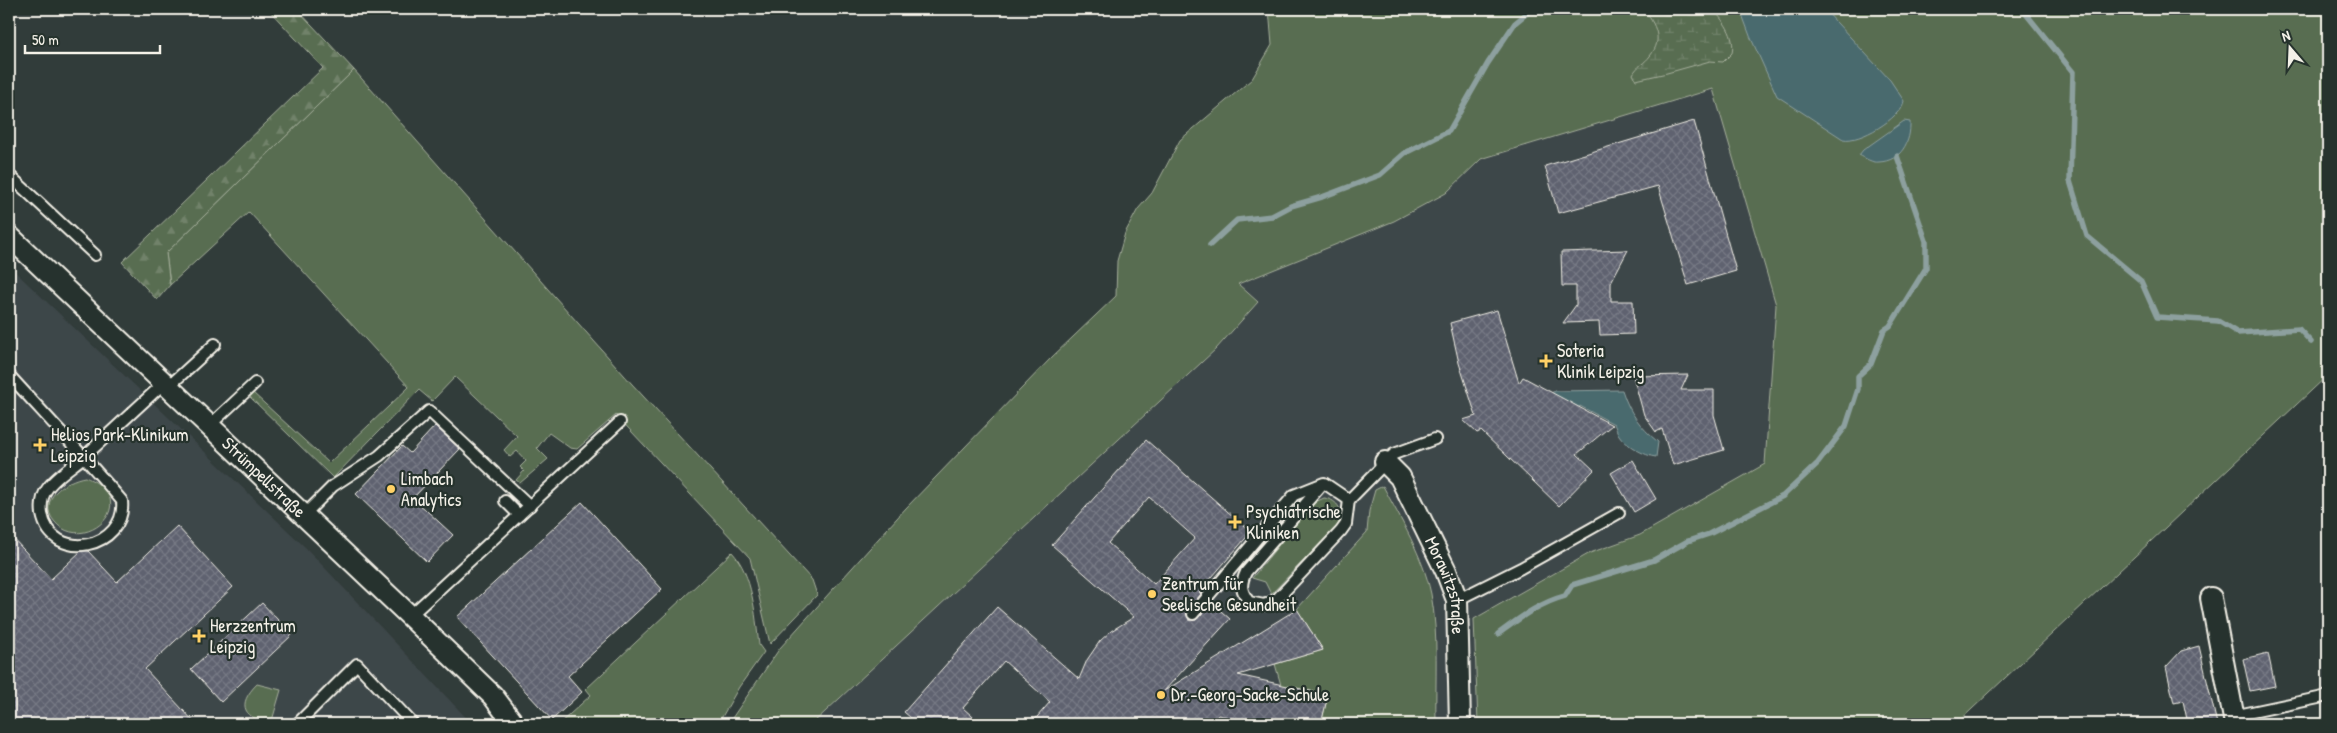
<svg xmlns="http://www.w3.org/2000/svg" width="2337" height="733" viewBox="0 0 2337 733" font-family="'Patrick Hand',sans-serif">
<defs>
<pattern id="forest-firs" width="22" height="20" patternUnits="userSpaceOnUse" patternTransform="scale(1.25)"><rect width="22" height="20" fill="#586d51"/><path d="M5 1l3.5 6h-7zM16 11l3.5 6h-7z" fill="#71826a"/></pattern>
<pattern id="wetland-marsh" width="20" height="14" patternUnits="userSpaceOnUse" patternTransform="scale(1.25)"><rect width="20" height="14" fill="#586d51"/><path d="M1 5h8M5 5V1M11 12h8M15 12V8" fill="none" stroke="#71826a"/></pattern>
<pattern id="building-cross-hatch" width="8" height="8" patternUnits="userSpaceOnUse" patternTransform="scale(1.25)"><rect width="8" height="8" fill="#5e6270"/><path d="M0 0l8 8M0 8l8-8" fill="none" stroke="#767984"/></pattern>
</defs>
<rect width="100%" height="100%" fill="#313c3a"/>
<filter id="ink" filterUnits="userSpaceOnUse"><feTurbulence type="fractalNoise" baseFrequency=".02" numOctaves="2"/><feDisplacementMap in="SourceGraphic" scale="10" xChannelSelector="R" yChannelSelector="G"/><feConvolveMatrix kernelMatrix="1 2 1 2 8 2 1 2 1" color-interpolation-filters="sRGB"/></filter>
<g filter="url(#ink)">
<g fill="#3e474a">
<polygon points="1714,88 1776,305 1765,465 1640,535 1590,553 1474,619 1478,724 812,724 1216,349 1258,302 1237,284 1394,221 1446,193 1481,159"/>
<polygon points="9,266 306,548 472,724 9,724"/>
</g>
<g fill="#586d51" stroke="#a6af9c">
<polygon points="1269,9 2328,9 2328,375 1956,724 1478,724 1474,619 1590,553 1640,535 1765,464 1776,305 1713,89 1481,159 1446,193 1394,221 1238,284 1258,302 1216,349 812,724 728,724 780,648 906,508 1052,357 1116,296 1117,261 1125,233 1138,209 1152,193 1180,140 1252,79 1272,45"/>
<polygon points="354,70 632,384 812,580 817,595 770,644 750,558 616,415 577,449 570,448 549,433 537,448 548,459 520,483 516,480 524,471 520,467 526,461 517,451 510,457 504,450 517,436 455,377 432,401 419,390 333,478 249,396 252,392 329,463 409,387 249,212 170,285 166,253"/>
<path d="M 85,477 C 146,501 83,557 54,521 C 37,500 65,480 85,477 Z"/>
<path d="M 1383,486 C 1401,520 1423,556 1431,594 C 1439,636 1435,681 1436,724 L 1321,724 L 1328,695 L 1281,685 L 1275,664 L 1323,650 L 1297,609 L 1367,532 L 1369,511 L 1375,490 Z"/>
<path d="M 1324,498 C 1339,500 1344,512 1338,525 L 1271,594 L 1265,582 L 1252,578 L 1313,503 Z"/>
<path d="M 732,552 C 753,575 755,614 759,645 L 764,652 L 739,687 L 718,724 L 559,724 L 591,695 L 586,689 Z"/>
<path d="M 257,684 L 281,690 L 271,724 C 245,718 235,706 257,684 Z"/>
</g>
<polygon fill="url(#forest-firs)" stroke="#a6af9c" points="268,9 297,9 354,70 166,253 170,285 157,300 122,262 323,68"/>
<path fill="url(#wetland-marsh)" stroke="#a6af9c" d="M 1644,9 L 1712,9 C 1723,19 1736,37 1732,53 L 1723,62 L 1710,61 L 1667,73 L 1636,80 L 1633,74 C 1637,66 1645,63 1650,56 C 1664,39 1655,25 1644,9 Z"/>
<g fill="#486a6e" stroke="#8da09f">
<path d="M 1740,9 L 1824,9 L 1890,80 L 1904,101 C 1901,118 1859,143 1843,139 L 1777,96 L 1750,36 Z"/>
<path d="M 1904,121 L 1910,122 C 1911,142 1901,161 1879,162 C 1872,163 1865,158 1859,155 L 1863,150 Z"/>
<path d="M 1622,390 C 1629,412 1640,427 1658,442 L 1656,457 C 1645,456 1625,445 1619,435 C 1617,432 1616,428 1614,424 L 1580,406 L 1577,410 L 1547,395 L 1555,391 Z"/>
</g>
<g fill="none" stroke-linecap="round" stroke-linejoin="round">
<g stroke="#8da09f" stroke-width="5.5">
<polyline points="2022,9 2073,72 2070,181 2087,236 2141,281 2157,317 2218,321 2238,333 2299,329 2311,342"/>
<polyline points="1210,245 1237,220 1272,216 1291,206 1322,197 1380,175 1405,153 1449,131 1488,63 1515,23 1532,9"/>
<path d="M 1498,634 C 1520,618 1539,603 1565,596 L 1572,585 L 1654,560 L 1688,541 L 1709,534 L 1783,496 L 1818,463 L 1846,426 L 1858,389 L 1858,376 L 1871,364 L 1884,330 L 1890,326 L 1926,268 L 1926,241 L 1897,156"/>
</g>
</g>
<g fill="url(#building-cross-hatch)" stroke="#f4f1e8" fill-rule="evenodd">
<polygon points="1694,121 1736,271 1688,285 1658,186 1558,213 1545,166"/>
<polygon points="1628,250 1611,282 1611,301 1633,301 1634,334 1600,335 1599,322 1563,323 1576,305 1576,286 1562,286 1561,252"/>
<polygon points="1497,310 1519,383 1523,377 1612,425 1577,454 1594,470 1559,506 1481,431 1477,433 1463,420 1476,416 1459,363 1450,323"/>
<polygon points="1688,375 1681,390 1714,390 1714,415 1724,450 1673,465 1662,429 1656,432 1644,415 1633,376"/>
<polygon points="435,426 460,449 413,498 453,535 427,562 356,494 402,446 410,453"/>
<path d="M 1146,440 L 1251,532 L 1199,592 L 1201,594 L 1186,613 L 1189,620 L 1196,620 L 1212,603 L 1230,619 L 1164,691 L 1297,609 L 1323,650 L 1238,675 L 1328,695 L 1321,724 L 1260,724 L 1218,715 L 1212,724 L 1031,724 L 1050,702 L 1004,661 L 963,708 L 981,724 L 918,724 L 904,712 L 997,607 L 1079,679 L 1087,660 L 1100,641 L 1111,631 L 1134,617 L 1052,545 ZM 1149,497 L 1195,538 L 1154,584 L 1108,543 Z"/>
<polygon points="1633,460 1656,499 1634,512 1611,473"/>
<polygon points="582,502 662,589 568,676 582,692 552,720 457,617"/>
<polygon points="177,526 233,587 145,669 196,724 9,724 9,671 16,664 9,657 9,534 51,579 81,551 88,551 117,582"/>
<polygon points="262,603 292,635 221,702 191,669"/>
<polygon points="2199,646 2217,724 2188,724 2183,701 2174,703 2166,667 2181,651"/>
<polygon points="2268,653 2275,686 2250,691 2243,659"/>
</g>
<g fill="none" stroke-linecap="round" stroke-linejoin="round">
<defs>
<g id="lane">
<polyline points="9,175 95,255"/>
<path d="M 9,375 C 47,417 86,458 122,501 C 127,548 52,565 42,514 C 41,506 42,496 47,489 C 56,476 73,466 85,456 C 111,432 138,407 164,383"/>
<polyline points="168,387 215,344"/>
<polyline points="209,426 255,383"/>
<path d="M 1320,487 L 1246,572 C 1240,585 1241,591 1249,602 L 1264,605 L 1276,600 L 1341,531 L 1346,524 L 1349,500"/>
<polyline points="505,501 519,515"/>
<polyline points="304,515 333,486 379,456 429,411 530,506"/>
<polyline points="1457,600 1521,568 1619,513"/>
<polyline points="1193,614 1294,495 1324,483 1349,500 1394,454 1435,439"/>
<polyline points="410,616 620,422"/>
<polyline points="2233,716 2328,696"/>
<polyline points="297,724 357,664 413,724"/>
</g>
<g id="street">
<path id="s1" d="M 9,236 L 410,616 L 493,696 L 514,724"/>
<path id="s2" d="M 1385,462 L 1400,477 L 1446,571 L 1457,600 L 1460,724"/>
<polyline points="2211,598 2235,724"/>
</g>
</defs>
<use href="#lane" stroke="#f4f1e8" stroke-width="14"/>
<use href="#street" stroke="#f4f1e8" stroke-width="24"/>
<use href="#lane" stroke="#26332d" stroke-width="10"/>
<use href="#street" stroke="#26332d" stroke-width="20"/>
</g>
</g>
<g fill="#ffd166" stroke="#26332d" stroke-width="2">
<path d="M1543.5 353.5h5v5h5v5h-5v5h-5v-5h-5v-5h5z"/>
<path d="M37.5 437.5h5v5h5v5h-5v5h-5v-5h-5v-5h5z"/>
<circle cx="391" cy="489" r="5"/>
<path d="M1232.5 514.5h5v5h5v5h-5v5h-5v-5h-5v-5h5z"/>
<circle cx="1152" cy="594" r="5"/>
<path d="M196.5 628.5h5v5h5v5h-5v5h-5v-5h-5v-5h5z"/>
<circle cx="1161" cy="695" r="5"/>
</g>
<g text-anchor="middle" stroke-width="4.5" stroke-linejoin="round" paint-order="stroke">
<g font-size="18" fill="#f4f1e8" stroke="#26332d" text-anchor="start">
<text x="1557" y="357">Soteria<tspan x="1557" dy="21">Klinik Leipzig</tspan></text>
<text x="51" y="441">Helios Park-Klinikum<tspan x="51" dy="21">Leipzig</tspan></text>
<text x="401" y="485">Limbach<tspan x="401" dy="21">Analytics</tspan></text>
<text x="1246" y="518">Psychiatrische<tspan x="1246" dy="21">Kliniken</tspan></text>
<text x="1162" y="590">Zentrum für<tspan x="1162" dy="21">Seelische Gesundheit</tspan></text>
<text x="210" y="632">Herzzentrum<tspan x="210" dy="21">Leipzig</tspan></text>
<text x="1171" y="701">Dr.-Georg-Sacke-Schule</text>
</g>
<g font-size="18" fill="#f4f1e8" stroke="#26332d">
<text dy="6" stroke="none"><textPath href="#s1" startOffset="351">Strümpellstraße</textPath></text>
<text dy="6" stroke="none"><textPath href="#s2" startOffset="140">Morawitzstraße</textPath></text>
</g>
</g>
<rect width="2337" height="733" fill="none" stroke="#26332d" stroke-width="30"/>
<rect x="15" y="15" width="2307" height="703" fill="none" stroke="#f4f1e8" stroke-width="2" filter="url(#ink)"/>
<g transform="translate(2290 48) rotate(341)" stroke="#26332d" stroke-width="4" paint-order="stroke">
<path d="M0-4L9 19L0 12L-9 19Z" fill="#f4f1e8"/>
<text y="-8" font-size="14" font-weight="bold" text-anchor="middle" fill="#f4f1e8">N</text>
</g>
<path d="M25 45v8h135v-8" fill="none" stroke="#f4f1e8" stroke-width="2.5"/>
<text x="32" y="45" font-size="15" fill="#f4f1e8" stroke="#26332d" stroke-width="4" paint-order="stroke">50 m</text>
</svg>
